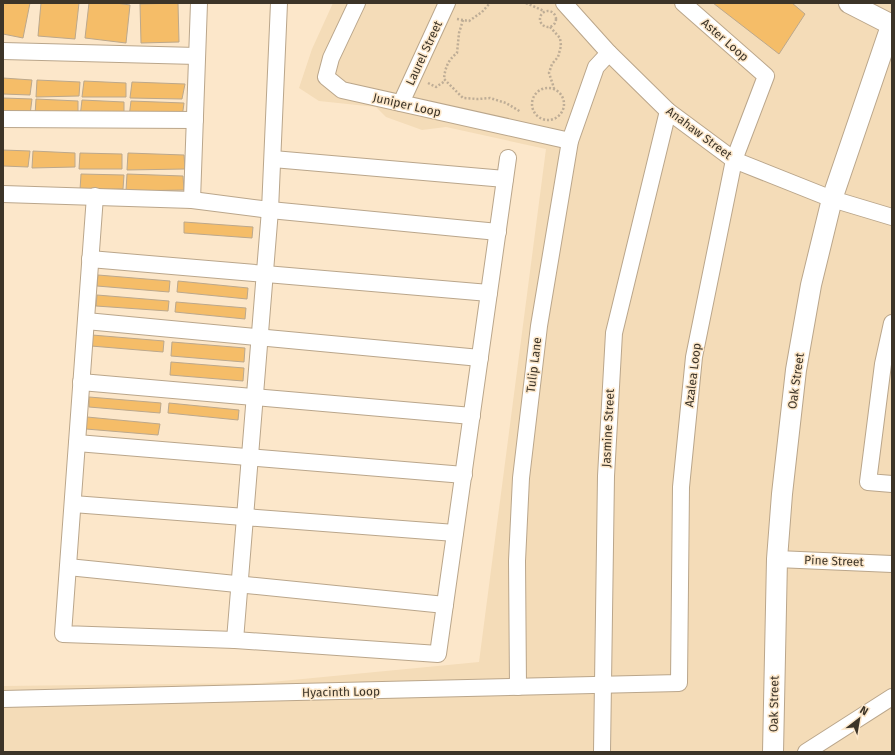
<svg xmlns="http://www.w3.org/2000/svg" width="895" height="755" viewBox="0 0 895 755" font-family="'Fira Sans',sans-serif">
<rect width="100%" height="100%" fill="#fce7ca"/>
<polygon fill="#f4dcb8" points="333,3 892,3 892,752 3,752 3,686 261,683 479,662 546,149 446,127 422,130 386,117 376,107 319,101 299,88 312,49"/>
<g fill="#f5bd68" stroke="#bca88c">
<polygon points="3,3 30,3 23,38 3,34"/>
<polygon points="41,3 79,3 75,39 38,36"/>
<polygon points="89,3 116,3 130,5 126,43 85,38"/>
<polygon points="178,3 179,42 141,43 140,4"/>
<polygon points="713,3 792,3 805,14 779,54"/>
<polygon points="3,78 32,80 30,95 3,94"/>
<polygon points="37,80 80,82 79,96 36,97"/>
<polygon points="84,81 126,83 126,97 82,97"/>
<polygon points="132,82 185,84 182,99 130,98"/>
<polygon points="3,98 32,99 30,115 3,114"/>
<polygon points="36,99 78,101 78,115 35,115"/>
<polygon points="82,100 124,102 124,116 80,117"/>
<polygon points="131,101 184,103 182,118 129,117"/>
<polygon points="3,150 30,151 28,167 3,166"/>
<polygon points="33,151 75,153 75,167 32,168"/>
<polygon points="80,153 122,154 122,169 79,169"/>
<polygon points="128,153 184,155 185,169 127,170"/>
<polygon points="81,174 124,175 123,189 80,190"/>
<polygon points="127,174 183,176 184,190 126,191"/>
<polygon points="184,222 253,227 252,238 184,233"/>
<polygon points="98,275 170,281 169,292 97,286"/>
<polygon points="178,281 248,288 247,299 177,292"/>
<polygon points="97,295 169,301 168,311 96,306"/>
<polygon points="176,302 246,308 245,319 175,312"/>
<polygon points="92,335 164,341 163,352 91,346"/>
<polygon points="172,342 245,348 244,362 171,356"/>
<polygon points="171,362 244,368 243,381 170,375"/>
<polygon points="89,397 161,403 160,413 89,407"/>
<polygon points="169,403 239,410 238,420 168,413"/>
<polygon points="87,417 160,424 158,435 86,429"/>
</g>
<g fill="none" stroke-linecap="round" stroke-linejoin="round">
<defs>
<g id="minor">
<polyline points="357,3 331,58 326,77 342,90 570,141"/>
<polyline points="564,3 609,53 668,111 734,160 832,199 892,217"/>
<polyline points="3,51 197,56"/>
<polyline points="401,103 447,3"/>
<polyline points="3,119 195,120"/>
<polyline points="273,159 505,179"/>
<polyline points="3,194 192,200 270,210 498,232"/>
<polyline points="95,196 63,634 235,640 438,654 508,158"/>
<polyline points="192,200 199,3"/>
<polyline points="90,259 489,293"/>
<polyline points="86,321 480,358"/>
<polyline points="892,323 883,364 868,482 892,484"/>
<polyline points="81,382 472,416"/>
<polyline points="77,443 464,475"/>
<polyline points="73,504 455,533"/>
<polyline points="777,559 892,564"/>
<polyline points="68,567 445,605"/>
<polyline points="235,640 270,210 279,3"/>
<polyline points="518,687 517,561 521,478 539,326 570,141 596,67 609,53"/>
<polyline points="3,699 679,683 681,487 694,357 734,160 766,76 683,3"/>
<polyline points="602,752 606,476 614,333 668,111"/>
<polyline points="806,752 892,697"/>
</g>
<g id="tertiary">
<polyline points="849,3 892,25"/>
<polyline points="773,752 777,559 782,494 796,370 811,285 832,199 892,23"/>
</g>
</defs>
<use href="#minor" stroke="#baa68b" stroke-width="18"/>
<use href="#tertiary" stroke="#baa68b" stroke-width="22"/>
<g stroke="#bead96" stroke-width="2.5" stroke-dasharray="2 2" stroke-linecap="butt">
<polyline points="526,3 544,11"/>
<circle cx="548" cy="19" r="8"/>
<polyline points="457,19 469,21 482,12 490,3"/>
<path d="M 463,20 L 459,33 L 457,53 C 448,60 445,68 444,79 L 463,98 L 478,99 L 490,98 L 506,103 L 521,112"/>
<polyline points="550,27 560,38 561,46 558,57 552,64 549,73 554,88"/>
<polyline points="428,83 436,87 445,81"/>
<circle cx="548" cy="104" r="16"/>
</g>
<use href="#minor" stroke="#fff" stroke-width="16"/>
<use href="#tertiary" stroke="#fff" stroke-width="20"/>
</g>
<g text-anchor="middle" stroke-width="3" stroke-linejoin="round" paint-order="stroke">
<g font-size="12" fill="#3c3428" stroke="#fce7ca">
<text transform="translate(725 40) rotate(41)" y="4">Aster Loop</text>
<text transform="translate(424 53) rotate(-65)" y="4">Laurel Street</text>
<text transform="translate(407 105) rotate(13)" y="4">Juniper Loop</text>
<text transform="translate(699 133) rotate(37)" y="4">Anahaw Street</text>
<text transform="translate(534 365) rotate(-83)" y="4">Tulip Lane</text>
<text transform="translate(693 375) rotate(-83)" y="4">Azalea Loop</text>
<text transform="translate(796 381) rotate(-82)" y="4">Oak Street</text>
<text transform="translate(608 428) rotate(-87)" y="4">Jasmine Street</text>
<text transform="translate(834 561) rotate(2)" y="4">Pine Street</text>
<text transform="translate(341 692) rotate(-1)" y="4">Hyacinth Loop</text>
<text transform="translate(774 704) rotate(-89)" y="4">Oak Street</text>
</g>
</g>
<rect width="895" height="755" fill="none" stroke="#3c3428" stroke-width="8"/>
<g transform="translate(859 719) rotate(31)" stroke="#fce7ca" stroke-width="3" paint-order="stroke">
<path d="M0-3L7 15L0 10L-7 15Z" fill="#3c3428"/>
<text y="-6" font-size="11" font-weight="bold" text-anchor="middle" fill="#3c3428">N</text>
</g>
</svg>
